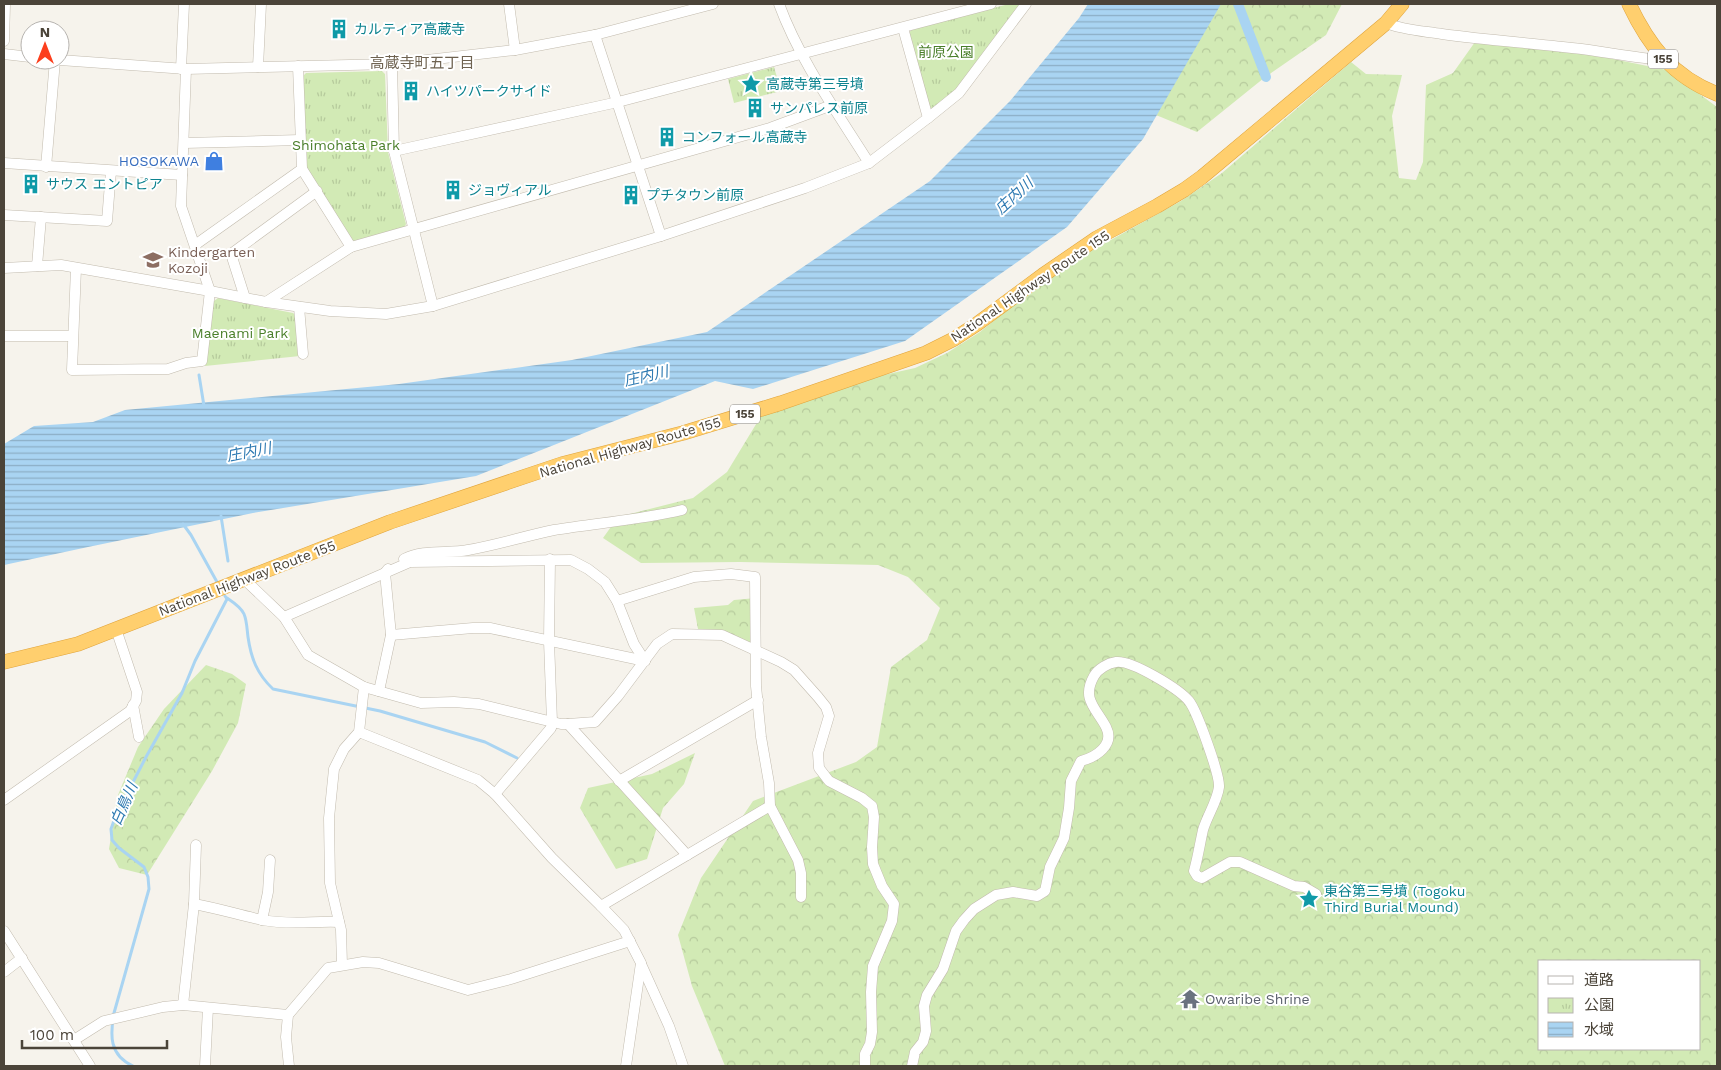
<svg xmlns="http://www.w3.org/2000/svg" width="1721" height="1070" viewBox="0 0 1721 1070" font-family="'Work Sans','Noto Sans JP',sans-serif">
<defs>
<pattern id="forest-crowns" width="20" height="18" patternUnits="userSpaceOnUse" patternTransform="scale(1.25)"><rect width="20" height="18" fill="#d2eab5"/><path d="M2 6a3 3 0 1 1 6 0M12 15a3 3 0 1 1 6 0" fill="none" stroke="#b6ca9c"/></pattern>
<pattern id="park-tufts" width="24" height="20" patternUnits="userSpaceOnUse" patternTransform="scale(1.25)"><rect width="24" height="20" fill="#d2eab5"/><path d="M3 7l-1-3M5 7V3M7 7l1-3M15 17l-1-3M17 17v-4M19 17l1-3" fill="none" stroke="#b6ca9c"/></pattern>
<pattern id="water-rules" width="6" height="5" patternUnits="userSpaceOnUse" patternTransform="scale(1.25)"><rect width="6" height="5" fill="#a9d4f2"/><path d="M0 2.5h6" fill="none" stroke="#8caec5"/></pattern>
</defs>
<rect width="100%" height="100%" fill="#f6f3ec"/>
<g fill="url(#forest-crowns)" fill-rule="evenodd">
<polygon points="1142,4 1342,4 1326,35 1264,78 1197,132 1144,110"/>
<path d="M 1475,42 L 1569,50 L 1667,70 L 1717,107 L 1717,1066 L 725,1066 L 692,986 L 678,935 L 701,878 L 753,801 L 856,762 L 877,747 L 891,667 L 927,640 L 940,608 L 908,577 L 878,565 L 740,562 L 641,563 L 603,538 L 618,517 L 693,498 L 727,472 L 761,416 L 843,384 L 915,368 L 947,353 L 980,332 L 1031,290 L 1082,256 L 1181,201 L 1222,173 L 1351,62 L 1366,74 L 1402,75 L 1392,116 L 1399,178 L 1416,180 L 1423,162 L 1426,85 L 1453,73 ZM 1540,961 L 1700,961 L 1700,1049 L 1540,1049 Z"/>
<polygon points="756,598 755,650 699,634 694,608 728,605 734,600"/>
<polygon points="206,665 232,674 246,684 238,723 212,771 147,875 119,868 109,849 118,795 138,747 164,709"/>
<polygon points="695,753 684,784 663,808 647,859 616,869 580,808 588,788 652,774"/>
</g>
<g fill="url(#park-tufts)">
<polygon points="1009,4 1020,4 957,89 933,109 929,107 909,33 912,29"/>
<polygon points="774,67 781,91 734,103 728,79"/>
<polygon points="382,71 385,74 388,152 406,224 404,228 357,242 352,240 305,169 303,76 306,73"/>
<polygon points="218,298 293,313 297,316 300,356 205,366 214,301"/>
</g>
<polygon fill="url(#water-rules)" points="1088,4 1221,4 1143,139 1067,227 905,341 753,389 715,381 476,476 253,513 88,547 4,565 4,444 34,426 93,422 125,410 399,384 572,360 707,332 930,181 1010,101 1079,18"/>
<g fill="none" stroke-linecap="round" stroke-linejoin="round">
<g stroke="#a9d4f2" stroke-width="3">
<polyline points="199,375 204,406"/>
<polyline points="221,516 228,561"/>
<polyline points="183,524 191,535 217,582"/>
<path d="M 227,598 C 233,602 241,607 244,614 C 247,621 247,630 248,637 C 251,658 257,674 273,689 L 380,711 L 485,742 L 517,758"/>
<path d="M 133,1066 C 109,1055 110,1035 114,1013 L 149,889 L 148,877 L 144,867 L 119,848 L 112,840 L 111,829 L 116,815 L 146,757 L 182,693 L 195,661 L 227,599 L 225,596"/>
</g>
<polyline stroke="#a9d4f2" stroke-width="10" points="1238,4 1266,77"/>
<defs>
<g id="minor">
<polyline points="509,4 515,50"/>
<path d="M 779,4 C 800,61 837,112 869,163"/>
<path d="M 1386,23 C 1403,30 1423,31 1442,34 C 1486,40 1529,43 1572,48 C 1603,51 1633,58 1664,60"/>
<polyline points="595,35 661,236"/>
<polyline points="4,41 5,4"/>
<polyline points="4,54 30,57"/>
<polyline points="60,60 186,69 392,64 515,50 595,35 713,4"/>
<polyline points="392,64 394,151 433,306"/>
<polyline points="298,66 302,169 351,247"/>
<polyline points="258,67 261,4"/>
<polyline points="181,69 184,4"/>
<polyline points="928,118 959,93 1026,4"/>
<polyline points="184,143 300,140"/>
<polyline points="394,151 618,102 991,4"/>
<polyline points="4,163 182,175"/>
<polyline points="46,167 55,60"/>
<polyline points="4,215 107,221 111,171"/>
<polyline points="195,245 302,169"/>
<polyline points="37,266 41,217"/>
<polyline points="4,268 61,265 210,291 266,302 330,311 386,314 433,306 661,236 805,188 869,163 928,118 903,28"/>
<polyline points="76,268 72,370 168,369 186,363 202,361 210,291 181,206 186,69"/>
<polyline points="245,298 231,254 317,191"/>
<polyline points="266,302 351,247 770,128 832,105"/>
<polyline points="299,307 303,354"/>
<polyline points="4,336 72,336"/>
<path d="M 404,559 C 423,549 448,554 468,550 C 497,545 525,536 554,530 C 597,523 640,520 682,510"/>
<polyline points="244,579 284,617 308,655 364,687 421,703 454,702 479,704 561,724 568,724 687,855"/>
<polyline points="617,601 694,577 731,574 755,577 756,686 761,737 769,783 770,806 798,860 801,873 801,897"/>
<polyline points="284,617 410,562 571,560 588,569 605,582 617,601 634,644 645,661"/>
<polyline points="391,635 473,628 490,628 645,661"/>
<polyline points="379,691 391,635 385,573 388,569"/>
<polyline points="133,705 139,737"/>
<polyline points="568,724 595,722 618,696 657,644 672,634 722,635 781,662 794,670 818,697 826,707 829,716 818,753 819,768 829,781 862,798 872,806 874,817 872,847 873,864 882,886 894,904 892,921 873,966 871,992 872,1032 870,1044 865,1054 865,1066"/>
<polyline points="359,732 478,780 495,794 552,858 601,906 624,930 641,963 626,1066"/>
<polyline points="619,781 758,700"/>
<polyline points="495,794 551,728 552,722 549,641 550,559"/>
<polyline points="4,800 130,711 136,701 137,692 116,629"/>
<path d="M 194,904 C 217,908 239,915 262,920 C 287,925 314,921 339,922"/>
<polyline points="601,906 770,806"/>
<polyline points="262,920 268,892 270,860"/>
<polyline points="4,931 90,1066"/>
<polyline points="641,964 669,1026 683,1066"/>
<polyline points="342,965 341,930 330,883 329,818 334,769 344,749 359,732 364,687"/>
<polyline points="4,972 22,958"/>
<polyline points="183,1005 194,904 196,845"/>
<polyline points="74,1040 104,1021 163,1007 183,1005 288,1015"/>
<polyline points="205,1066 208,1008"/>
<polyline points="289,1066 286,1037 288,1015 328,968 363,962 379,963 468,990 511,979 630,941"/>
<path d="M 912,1066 L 915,1052 L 923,1042 L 926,1031 L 924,1006 L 927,995 L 943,969 L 956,931 L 964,920 L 974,909 L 996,895 L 1013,892 L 1037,896 L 1045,891 L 1050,867 L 1064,838 L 1069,808 L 1071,781 L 1081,761 C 1096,757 1115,745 1106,727 C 1096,708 1081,699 1094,676 C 1098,669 1108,663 1116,662 C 1132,660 1179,689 1189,701 C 1197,711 1220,775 1219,787 C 1217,802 1207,816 1203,830 C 1200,843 1198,857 1194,871 L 1197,876 L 1202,878 L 1230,862 L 1240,862 L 1294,886 L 1304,887 L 1316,894"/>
</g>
<g id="highway">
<path d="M 1629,4 C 1649,46 1672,76 1717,94"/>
<polyline points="4,662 78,644 390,522 562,464 683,433 781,403 926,353 954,339 977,324 1043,275 1097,238 1157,206 1184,190 1202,177 1386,23 1402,4"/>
</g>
</defs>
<use href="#minor" stroke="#c2bbae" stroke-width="11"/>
<use href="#highway" stroke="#e0a43c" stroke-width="15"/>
<use href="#minor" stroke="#fff" stroke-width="10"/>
<use href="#highway" stroke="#ffcf6e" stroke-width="14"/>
</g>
<defs>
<symbol id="building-bare" viewBox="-9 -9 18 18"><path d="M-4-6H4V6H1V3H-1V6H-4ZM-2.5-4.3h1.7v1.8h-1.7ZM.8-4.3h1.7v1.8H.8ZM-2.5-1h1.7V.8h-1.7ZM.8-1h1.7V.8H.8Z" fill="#0f9aa8" stroke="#fff" stroke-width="2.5" paint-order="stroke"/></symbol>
<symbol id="sight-bare" viewBox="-9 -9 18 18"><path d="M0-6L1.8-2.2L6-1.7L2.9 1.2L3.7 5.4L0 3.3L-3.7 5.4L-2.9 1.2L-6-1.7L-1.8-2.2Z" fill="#0f9aa8" stroke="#fff" stroke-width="2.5" paint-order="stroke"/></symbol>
<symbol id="shop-bare" viewBox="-9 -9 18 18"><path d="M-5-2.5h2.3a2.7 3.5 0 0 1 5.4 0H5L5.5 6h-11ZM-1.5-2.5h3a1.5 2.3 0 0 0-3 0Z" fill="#3f7fe0" stroke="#fff" stroke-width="2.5" paint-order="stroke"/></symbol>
<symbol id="school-bare" viewBox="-9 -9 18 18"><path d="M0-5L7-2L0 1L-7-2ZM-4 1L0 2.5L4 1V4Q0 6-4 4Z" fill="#8d6e63" stroke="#fff" stroke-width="2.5" paint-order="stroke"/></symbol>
<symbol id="temple-bare" viewBox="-9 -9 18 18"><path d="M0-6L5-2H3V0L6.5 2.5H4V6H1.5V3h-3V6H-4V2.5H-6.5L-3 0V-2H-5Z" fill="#6b7280" stroke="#fff" stroke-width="2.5" paint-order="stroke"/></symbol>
</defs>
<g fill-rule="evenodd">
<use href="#building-bare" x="325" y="15" width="28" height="28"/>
<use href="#sight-bare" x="737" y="70" width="28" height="28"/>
<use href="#building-bare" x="397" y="77" width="28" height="28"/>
<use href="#building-bare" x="741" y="94" width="28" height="28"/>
<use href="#building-bare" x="653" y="123" width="28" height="28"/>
<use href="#shop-bare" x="200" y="147" width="28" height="28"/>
<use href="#building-bare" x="17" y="170" width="28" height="28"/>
<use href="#building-bare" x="439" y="176" width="28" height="28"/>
<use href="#building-bare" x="617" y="181" width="28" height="28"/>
<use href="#school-bare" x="139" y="246" width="28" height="28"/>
<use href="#sight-bare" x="1295" y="885" width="28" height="28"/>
<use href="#temple-bare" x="1176" y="985" width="28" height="28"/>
</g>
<g text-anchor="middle" stroke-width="4" stroke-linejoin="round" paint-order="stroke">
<g fill="#fff" stroke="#817c74" stroke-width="1">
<rect x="1648" y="49.5" width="30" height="19" rx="4"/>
<rect x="730" y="404.5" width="30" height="19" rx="4"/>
</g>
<g font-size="12" font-weight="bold" fill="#4b4439">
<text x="1663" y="63">155</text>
<text x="745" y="418">155</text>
</g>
<g font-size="14" fill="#0d838f" stroke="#fff" text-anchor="start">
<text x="354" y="34">カルティア高蔵寺</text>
<text x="766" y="89">高蔵寺第三号墳</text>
<text x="426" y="96">ハイツパークサイド</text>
<text x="770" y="113">サンパレス前原</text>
<text x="682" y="142">コンフォール高蔵寺</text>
<text x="46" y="189">サウス エントピア</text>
<text x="468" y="195">ジョヴィアル</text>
<text x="646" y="200">プチタウン前原</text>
<text x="1324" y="896">東谷第三号墳 (Togoku<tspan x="1324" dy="16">Third Burial Mound)</tspan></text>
</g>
<g font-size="14" fill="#4a7f2a" stroke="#fff">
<text x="946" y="57">前原公園</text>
<text x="346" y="150">Shimohata Park</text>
<text x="240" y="338">Maenami Park</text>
</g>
<g font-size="14" fill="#366cbe" stroke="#fff" text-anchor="end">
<text x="199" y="166">HOSOKAWA</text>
</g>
<g font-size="14" fill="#785e54" stroke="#fff" text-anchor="start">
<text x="168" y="257">Kindergarten<tspan x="168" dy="16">Kozoji</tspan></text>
</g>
<g font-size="14" fill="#4b4439" stroke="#fff">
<text transform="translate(1030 286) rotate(-34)" y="5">National Highway Route 155</text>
<text transform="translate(630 447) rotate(-16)" y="5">National Highway Route 155</text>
<text transform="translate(247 578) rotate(-21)" y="5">National Highway Route 155</text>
</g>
<g font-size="14" fill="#5b616d" stroke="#fff" text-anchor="start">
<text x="1205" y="1004">Owaribe Shrine</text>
</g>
<g font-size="15" fill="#6e6250" stroke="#fff">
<text x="422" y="68">高蔵寺町五丁目</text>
</g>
<g font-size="15" font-style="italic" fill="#2e7ab2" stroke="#fff">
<text transform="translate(1014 196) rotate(-43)" y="5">庄内川</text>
<text transform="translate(646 376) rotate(-13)" y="5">庄内川</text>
<text transform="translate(249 452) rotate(-11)" y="5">庄内川</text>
<text transform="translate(124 804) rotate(-66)" y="5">白鳥川</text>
</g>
</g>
<rect width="1721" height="1070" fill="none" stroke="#4b4439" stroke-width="10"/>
<rect x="1538" y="960" width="162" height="90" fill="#ffffff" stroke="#b7b4b0"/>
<rect x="1548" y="976" width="25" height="8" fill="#ffffff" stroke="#b7b4b0"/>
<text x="1584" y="985" font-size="15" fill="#4b4439">道路</text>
<rect x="1548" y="998" width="25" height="15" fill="url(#park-tufts)" stroke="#b7b4b0"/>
<text x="1584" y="1010" font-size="15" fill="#4b4439">公園</text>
<rect x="1548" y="1022" width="25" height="15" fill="url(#water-rules)" stroke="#b7b4b0"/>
<text x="1584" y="1035" font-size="15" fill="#4b4439">水域</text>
<g transform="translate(45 45)"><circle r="24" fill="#ffffff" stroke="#b7b4b0"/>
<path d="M0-4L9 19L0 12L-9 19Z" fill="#fc3f1d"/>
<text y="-8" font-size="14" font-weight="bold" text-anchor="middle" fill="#4b4439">N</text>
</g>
<path d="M22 1040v8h145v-8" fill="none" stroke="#4b4439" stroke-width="2.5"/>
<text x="30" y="1040" font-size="15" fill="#4b4439" stroke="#ffffff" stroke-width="4" paint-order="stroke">100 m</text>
</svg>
